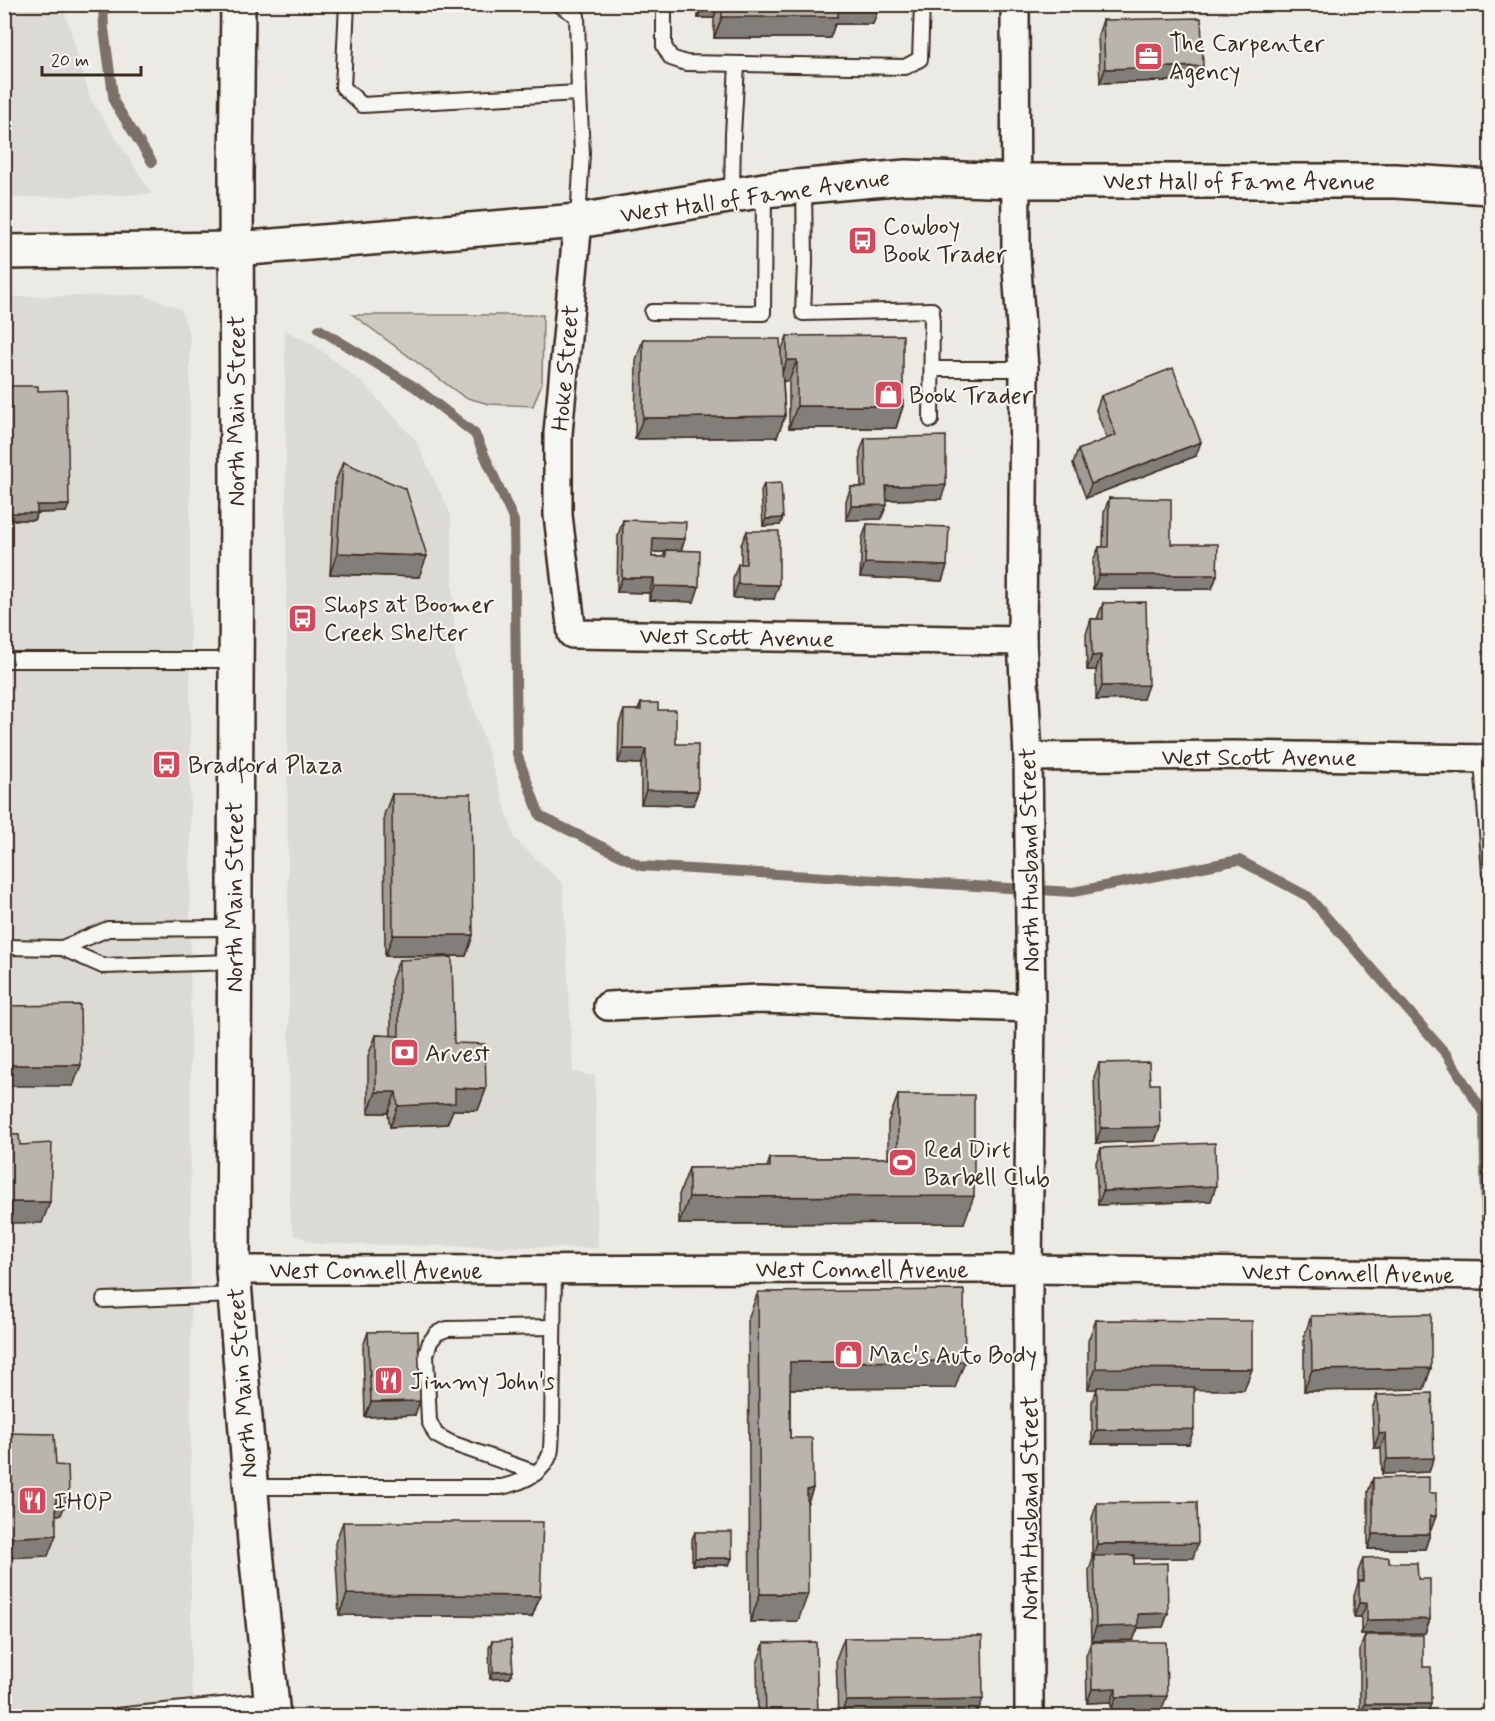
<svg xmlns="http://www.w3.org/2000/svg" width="1495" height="1721" viewBox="0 0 1495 1721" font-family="Mynerve,sans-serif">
<rect width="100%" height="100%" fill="#ebeae5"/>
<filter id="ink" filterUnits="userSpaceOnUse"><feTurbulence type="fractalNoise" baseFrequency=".0167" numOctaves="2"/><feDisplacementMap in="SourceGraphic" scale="12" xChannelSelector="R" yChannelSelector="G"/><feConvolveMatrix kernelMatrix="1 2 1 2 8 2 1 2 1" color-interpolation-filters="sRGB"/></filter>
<g filter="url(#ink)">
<g fill="#dcdad4">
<polygon points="4,5 63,5 90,98 152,194 5,198"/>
<polygon points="143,295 181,309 190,338 191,1682 198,1716 5,1716 4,297"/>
<polygon points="285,330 314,345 364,384 416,441 451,515 455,658 479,723 515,839 563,884 573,1072 595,1076 598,1248 318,1244 294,1235 290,1217"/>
</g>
<polygon fill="#cdcac4" stroke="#847a71" stroke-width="1.5" points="353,315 543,315 542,383 533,406 489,404 464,397"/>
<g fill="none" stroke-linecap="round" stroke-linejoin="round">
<g stroke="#7c7167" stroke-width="10">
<polyline points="103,4 104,29 114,102 152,162"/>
<polyline points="319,329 415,387 475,434 514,521 517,754 540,816 641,866 1073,892 1239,860 1309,897 1447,1055 1484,1114 1486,1221"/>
</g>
<defs>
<g id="lane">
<polyline points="347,4 343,87 362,105 579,93 582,153 578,221"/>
<polyline points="558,4 577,16 579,93"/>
<polyline points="664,4 664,46 671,58 686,63 905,67 920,59 922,4"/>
<polyline points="804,186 805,263 803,313 932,310 931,420"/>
<polyline points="732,194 733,134 737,65"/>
<polyline points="652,312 763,313 764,190"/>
<polyline points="932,369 1024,369"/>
<polyline points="4,660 235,660"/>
<polyline points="1482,760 1490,875"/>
<polyline points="4,947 62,948 108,929 234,928"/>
<polyline points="62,948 103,966 234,962"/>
<polyline points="104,1300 235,1295"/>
<polyline points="536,1473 451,1443 436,1435 429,1421 426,1355 430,1342 437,1333 447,1329 553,1327"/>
<path d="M 251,1487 L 501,1487 C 520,1483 543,1474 550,1454 C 552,1447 551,1437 552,1430 L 554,1270"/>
<polyline points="116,1716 271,1700"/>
</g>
<g id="street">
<polyline points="1015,4 1016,255 1024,369 1022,641 1028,757 1031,1008 1028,1269 1029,1716"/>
<polyline points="578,221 558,433 558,515 572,634 1022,641"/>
<polyline points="1028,757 1233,755 1490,759"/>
<polyline points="608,1006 759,999 1031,1008"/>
<polyline points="233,1270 1028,1269 1490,1275"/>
</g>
<g id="secondary">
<polyline points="238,4 236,174 237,499 233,1270 255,1542 273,1716"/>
<polyline points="4,252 236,249 578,221 764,190 906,177 1016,181 1395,181 1490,187"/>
</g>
</defs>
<use href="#lane" stroke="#3b2a1e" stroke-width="18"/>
<use href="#street" stroke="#3b2a1e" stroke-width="32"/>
<use href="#secondary" stroke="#3b2a1e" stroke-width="38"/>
<use href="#lane" stroke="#f6f6f2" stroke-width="14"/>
<use href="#street" stroke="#f6f6f2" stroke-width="27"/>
<use href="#secondary" stroke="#f6f6f2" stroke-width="33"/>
</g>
<g fill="#a09b96" stroke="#3b2a1e" stroke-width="1.5" fill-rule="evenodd">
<polygon points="698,4 880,4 873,24 835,24 830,38 714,38 714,18 698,18"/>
<polygon points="1103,20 1197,80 1100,83 1098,35"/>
<polygon points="787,336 903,406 896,428 789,428 789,381 783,381 785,416 777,437 635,439 636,360 643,339 781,351"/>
<polygon points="7,386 38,391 66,512 37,513 34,520 7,520 7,513 4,513 4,391"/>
<polygon points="1101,396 1196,456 1086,498 1073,464 1078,450 1107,439 1096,410"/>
<polygon points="865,438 941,499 886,500 881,519 846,520 846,501 851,487 861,487 860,452"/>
<polygon points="343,462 419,577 330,574 335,483"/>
<polygon points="764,484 780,525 763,526 761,491"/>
<polygon points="1109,498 1171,544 1217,575 1212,589 1093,589 1093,561 1099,547 1103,547 1104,513"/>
<path d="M 623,520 L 685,539 L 681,551 L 694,602 L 649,600 L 649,593 L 617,592 L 618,535 ZM 652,552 L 665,552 L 663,557 L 652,557 Z"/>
<polygon points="867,524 947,566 942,581 860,577 862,539"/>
<polygon points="747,531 774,599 733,598 733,578 738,564 741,564 741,545"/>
<polygon points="1103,603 1143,699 1096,700 1096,670 1087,670 1086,634 1091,619 1097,619"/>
<polygon points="641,703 658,710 676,744 698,791 693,805 641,804 641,764 618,763 619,724 624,710 638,710"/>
<polygon points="392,794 473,935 466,956 385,956 384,815"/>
<polygon points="399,960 454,1043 486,1089 478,1110 453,1110 447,1124 390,1127 388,1113 368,1113 368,1056 376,1035 391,1036 391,981"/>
<polygon points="1099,1063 1150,1084 1160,1127 1155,1141 1096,1143 1094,1077"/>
<polygon points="898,1095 964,1223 679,1224 679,1195 689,1168 767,1167 770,1158 888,1158 888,1122"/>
<polygon points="1101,1148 1211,1201 1098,1205 1096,1162"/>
<polygon points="758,1292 955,1388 790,1389 790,1438 813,1488 807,1504 798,1621 750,1622 748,1319"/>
<polygon points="1311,1316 1431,1368 1424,1389 1304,1391 1304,1337"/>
<polygon points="1096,1320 1252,1369 1244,1390 1194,1389 1189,1444 1092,1444 1092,1402 1097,1389 1088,1389 1088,1341"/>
<polygon points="368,1332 415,1415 365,1417 363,1346"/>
<polygon points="1377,1395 1434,1458 1429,1472 1382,1474 1381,1448 1374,1448 1372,1409"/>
<polygon points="1373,1478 1429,1493 1436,1516 1430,1530 1430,1534 1425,1549 1368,1549 1368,1492"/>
<polygon points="1097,1503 1193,1558 1134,1558 1134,1564 1168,1613 1163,1627 1138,1628 1133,1640 1091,1641 1089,1570 1093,1559 1092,1559 1092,1518"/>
<polygon points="343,1522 540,1596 532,1617 339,1615 335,1543"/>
<polygon points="695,1532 732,1558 729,1565 692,1565 692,1539"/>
<polygon points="1363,1558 1389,1563 1418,1579 1430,1619 1425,1633 1361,1634 1361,1617 1354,1617 1354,1596 1358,1583 1358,1572"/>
<polygon points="1365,1635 1423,1667 1431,1704 1426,1716 1360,1716 1360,1649"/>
<polygon points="844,1638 976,1716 838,1716 836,1659"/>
<polygon points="492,1641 513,1671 510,1678 490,1679 489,1648"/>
<polygon points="1091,1642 1161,1711 1111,1711 1111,1702 1087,1703 1086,1656"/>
<polygon points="764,1643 818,1716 758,1716 757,1664"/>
</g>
<g fill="#827e7a" stroke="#3b2a1e" stroke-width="1.5">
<polygon points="703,4 719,4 714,18 698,18"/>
<polygon points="837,4 880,4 873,24 835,24 830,38 714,38 722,17"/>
<polygon points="1203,66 1197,80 1100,83 1105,69"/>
<polygon points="787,360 797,360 789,381 779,381"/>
<polygon points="797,406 903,406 896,428 789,428"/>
<polygon points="785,416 777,437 635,439 643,418"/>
<polygon points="1201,442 1196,456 1086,498 1091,484"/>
<polygon points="946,485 941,499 881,500 886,486"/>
<polygon points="37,505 69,505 66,512 37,513 34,520 7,520 10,513"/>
<polygon points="887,505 881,519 846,520 851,506"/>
<polygon points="4,506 10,506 7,513 4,513"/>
<polygon points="783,518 780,525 763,526 766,519"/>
<polygon points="653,538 685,539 680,553 666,550 665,552 647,552"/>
<polygon points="337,553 427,556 419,577 330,574"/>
<polygon points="865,563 947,566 942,581 860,577"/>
<polygon points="1099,575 1217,575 1212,589 1093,589"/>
<polygon points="622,578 654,578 649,593 617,592"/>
<polygon points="738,584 779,585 774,599 733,598"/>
<polygon points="654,586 699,587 694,602 649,600"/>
<polygon points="1101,655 1096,670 1087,670 1092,656"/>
<polygon points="1148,685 1143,699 1096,700 1102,686"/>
<polygon points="623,749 646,749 641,764 618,763"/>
<polygon points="646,790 698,791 693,805 641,804"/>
<polygon points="393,935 473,935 466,956 385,956"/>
<polygon points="4,1065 81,1065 73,1086 4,1086"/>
<polygon points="455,1088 486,1089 478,1110 453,1110 447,1124 390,1127 398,1106"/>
<polygon points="376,1092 396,1092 388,1113 368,1113"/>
<polygon points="1160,1127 1155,1141 1096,1143 1101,1128"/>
<polygon points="1216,1186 1211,1201 1098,1205 1103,1191"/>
<polygon points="974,1196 964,1223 679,1224 689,1197"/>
<polygon points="4,1202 50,1202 42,1223 4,1223"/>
<polygon points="965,1361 955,1388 780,1389 790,1362"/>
<polygon points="1096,1368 1252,1369 1244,1390 1088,1389"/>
<polygon points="1431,1368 1424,1389 1304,1391 1312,1370"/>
<polygon points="420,1401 415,1415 365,1417 371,1402"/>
<polygon points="1194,1429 1189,1444 1092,1444 1097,1430"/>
<polygon points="1386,1433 1381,1448 1374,1448 1379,1434"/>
<polygon points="1434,1458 1429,1472 1382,1474 1387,1459"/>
<polygon points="813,1488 803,1516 807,1490"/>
<polygon points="56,1494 69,1494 61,1515 48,1515"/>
<polygon points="1430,1516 1436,1516 1431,1530 1425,1530"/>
<polygon points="1373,1534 1430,1534 1425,1549 1368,1549"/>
<polygon points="56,1535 48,1556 4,1558 4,1538"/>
<polygon points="1198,1543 1193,1558 1094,1559 1094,1556 1093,1559 1092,1559 1097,1544"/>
<polygon points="695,1558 732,1558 729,1565 692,1565"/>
<polygon points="347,1594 540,1596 532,1617 339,1615"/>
<polygon points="760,1594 808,1594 798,1621 750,1622"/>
<polygon points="1359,1603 1367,1603 1361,1617 1354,1617"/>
<polygon points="1168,1613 1163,1627 1138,1628 1133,1640 1091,1641 1096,1627 1138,1614"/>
<polygon points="1430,1619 1425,1633 1361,1634 1367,1620"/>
<polygon points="513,1671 510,1678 490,1679 493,1672"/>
<polygon points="1116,1688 1111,1702 1087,1703 1092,1689"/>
<polygon points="1167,1696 1161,1711 1111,1711 1116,1697"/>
<polygon points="983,1699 976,1716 840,1716 846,1701"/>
<polygon points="1365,1704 1431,1704 1426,1716 1360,1716"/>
</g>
<g fill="#bab4ae" stroke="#3b2a1e" stroke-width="1.5">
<rect x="722" y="4" width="116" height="13"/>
<polygon points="1201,18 1203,66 1105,69 1103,20"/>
<polygon points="903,335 903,406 797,406 797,360 787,360 787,336"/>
<polygon points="643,339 780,339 785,416 643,418"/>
<polygon points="1173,368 1201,442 1091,484 1078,450 1116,435 1101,396"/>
<polygon points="7,386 38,386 38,391 67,390 69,505 37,505 37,513 10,513 10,506 4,506 4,391 7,391"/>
<polygon points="946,436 946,485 886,486 887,505 851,506 851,487 866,487 865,438"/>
<polygon points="343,462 406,489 427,556 337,553"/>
<polygon points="781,483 783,518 766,519 764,484"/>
<polygon points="1109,498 1171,499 1171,544 1218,544 1217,575 1099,575 1099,547 1108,547"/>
<polygon points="623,520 686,522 685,539 653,538 652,557 666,557 666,550 700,551 699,587 654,586 654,578 622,578"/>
<polygon points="867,524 949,527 947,566 865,563"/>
<polygon points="747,531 779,531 779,585 738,584 738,564 746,564"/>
<polygon points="1146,602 1148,685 1102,686 1101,655 1092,656 1091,619 1103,619 1103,603"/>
<polygon points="641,703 658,703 658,710 676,710 676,744 698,744 698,791 646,790 646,749 623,749 624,710 641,710"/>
<polygon points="392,794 471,794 473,935 393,935"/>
<polygon points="452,957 454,1043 485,1044 486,1089 455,1088 455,1103 398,1106 396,1092 376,1092 376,1035 399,1036 399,960"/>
<polygon points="80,1005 81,1065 4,1065 4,1006"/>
<polygon points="1149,1062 1150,1084 1159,1084 1160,1127 1101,1128 1099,1063"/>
<polygon points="898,1095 974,1095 974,1196 689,1197 689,1168 770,1167 770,1158 898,1158"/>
<polygon points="4,1134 19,1135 20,1145 52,1143 50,1202 4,1202"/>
<polygon points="1215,1143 1216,1186 1103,1191 1101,1148"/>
<polygon points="964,1290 965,1361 790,1362 790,1438 812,1438 813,1488 807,1490 808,1594 760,1594 758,1292"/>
<polygon points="1431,1314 1431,1368 1312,1370 1311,1316"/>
<polygon points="1096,1320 1252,1321 1252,1369 1096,1368"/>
<polygon points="418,1331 420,1401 371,1402 368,1332"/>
<polygon points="1097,1387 1194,1387 1194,1429 1097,1430"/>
<polygon points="1432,1393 1434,1458 1387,1459 1386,1433 1379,1434 1377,1395"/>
<polygon points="4,1433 54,1434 56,1465 68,1466 69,1494 56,1494 56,1535 4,1538"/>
<polygon points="1429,1477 1429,1493 1436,1493 1436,1516 1430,1516 1430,1534 1373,1534 1373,1478"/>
<polygon points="1197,1502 1198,1543 1097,1544 1097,1503"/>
<polygon points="343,1522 543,1522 540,1596 347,1594"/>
<rect x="695" y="1532" width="37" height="26"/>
<polygon points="1134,1555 1134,1564 1167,1563 1168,1613 1138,1614 1138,1626 1096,1627 1094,1556"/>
<polygon points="1389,1557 1389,1563 1417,1563 1418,1579 1430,1579 1430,1619 1367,1620 1367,1603 1359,1603 1359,1581 1363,1581 1363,1558"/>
<polygon points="1365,1635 1423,1635 1423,1667 1431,1667 1431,1704 1365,1704"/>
<polygon points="982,1636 983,1699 846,1701 844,1638"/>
<polygon points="511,1640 513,1671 493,1672 492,1641"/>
<polygon points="816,1642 818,1716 766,1716 764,1643"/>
<polygon points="1091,1642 1166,1642 1167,1696 1116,1697 1116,1688 1092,1689"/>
</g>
</g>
<defs>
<symbol id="office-square" viewBox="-11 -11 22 22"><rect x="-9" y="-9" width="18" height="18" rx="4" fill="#d1495b" stroke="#f6f6f2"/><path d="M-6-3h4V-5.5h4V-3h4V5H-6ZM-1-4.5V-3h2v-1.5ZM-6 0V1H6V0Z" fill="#fff"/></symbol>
<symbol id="bus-square" viewBox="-11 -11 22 22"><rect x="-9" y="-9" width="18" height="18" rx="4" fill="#d1495b" stroke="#f6f6f2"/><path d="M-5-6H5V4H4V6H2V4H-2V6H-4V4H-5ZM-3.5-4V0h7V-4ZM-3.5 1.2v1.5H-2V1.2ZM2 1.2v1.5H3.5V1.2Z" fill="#fff"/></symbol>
<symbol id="shop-square" viewBox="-11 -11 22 22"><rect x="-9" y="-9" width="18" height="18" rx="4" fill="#d1495b" stroke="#f6f6f2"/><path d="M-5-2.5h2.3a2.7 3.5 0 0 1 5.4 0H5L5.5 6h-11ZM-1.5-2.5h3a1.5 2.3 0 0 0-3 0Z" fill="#fff"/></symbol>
<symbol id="bank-square" viewBox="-11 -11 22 22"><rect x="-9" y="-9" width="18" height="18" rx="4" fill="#d1495b" stroke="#f6f6f2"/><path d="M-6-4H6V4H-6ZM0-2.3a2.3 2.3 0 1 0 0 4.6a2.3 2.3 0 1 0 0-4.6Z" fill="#fff"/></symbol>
<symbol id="stadium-square" viewBox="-11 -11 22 22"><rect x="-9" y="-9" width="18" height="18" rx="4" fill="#d1495b" stroke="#f6f6f2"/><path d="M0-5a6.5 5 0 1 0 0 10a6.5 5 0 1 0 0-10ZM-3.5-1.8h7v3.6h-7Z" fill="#fff"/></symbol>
<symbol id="restaurant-square" viewBox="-11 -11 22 22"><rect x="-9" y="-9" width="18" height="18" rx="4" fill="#d1495b" stroke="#f6f6f2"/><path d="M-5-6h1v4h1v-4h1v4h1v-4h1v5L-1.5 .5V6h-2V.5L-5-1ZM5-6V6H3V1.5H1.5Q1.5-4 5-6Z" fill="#fff"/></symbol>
</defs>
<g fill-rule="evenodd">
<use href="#office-square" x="1132" y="40" width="33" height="33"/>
<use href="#bus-square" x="846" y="224" width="33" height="33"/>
<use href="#shop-square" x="872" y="378" width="33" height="33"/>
<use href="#bus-square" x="286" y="602" width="33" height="33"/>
<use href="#bus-square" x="150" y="748" width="33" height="33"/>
<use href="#bank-square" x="388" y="1036" width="33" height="33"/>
<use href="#stadium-square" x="886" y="1146" width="33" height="33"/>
<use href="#shop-square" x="832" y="1338" width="33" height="33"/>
<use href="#restaurant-square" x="372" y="1364" width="33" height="33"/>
<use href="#restaurant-square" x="16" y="1484" width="33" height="33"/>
</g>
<g text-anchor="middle" stroke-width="4.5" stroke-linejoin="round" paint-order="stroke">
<g font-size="24" fill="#3b2a1e" stroke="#f6f6f2" text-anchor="start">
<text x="1169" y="51">The Carpenter<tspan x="1169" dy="28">Agency</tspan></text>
<text x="883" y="234">Cowboy<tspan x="883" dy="28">Book Trader</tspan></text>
<text x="909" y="403">Book Trader</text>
<text x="324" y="612">Shops at Boomer<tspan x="324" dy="28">Creek Shelter</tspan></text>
<text x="188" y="773">Bradford Plaza</text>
<text x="425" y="1061">Arvest</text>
<text x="924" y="1157">Red Dirt<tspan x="924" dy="28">Barbell Club</tspan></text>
<text x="869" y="1363">Mac's Auto Body</text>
<text x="410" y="1389">Jimmy John's</text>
<text x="54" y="1509">IHOP</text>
</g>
<g font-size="24" fill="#3b2a1e" stroke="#f6f6f2">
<text x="1239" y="189">West Hall of Fame Avenue</text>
<text transform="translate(755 196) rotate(-8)" y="8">West Hall of Fame Avenue</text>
<text transform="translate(565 368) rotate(-85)" y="8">Hoke Street</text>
<text transform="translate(236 411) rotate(-90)" y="8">North Main Street</text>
<text transform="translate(737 637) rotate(1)" y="8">West Scott Avenue</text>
<text x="1259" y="765">West Scott Avenue</text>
<text transform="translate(1029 860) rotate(-91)" y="8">North Husband Street</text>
<text transform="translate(234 897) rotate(-90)" y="8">North Main Street</text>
<text x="862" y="1277">West Connell Avenue</text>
<text x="376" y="1278">West Connell Avenue</text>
<text transform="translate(1348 1273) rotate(1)" y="8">West Connell Avenue</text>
<text transform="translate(242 1383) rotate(-94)" y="8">North Main Street</text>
<text transform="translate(1029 1508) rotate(-90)" y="8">North Husband Street</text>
</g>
</g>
<rect width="1495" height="1721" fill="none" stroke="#f6f6f2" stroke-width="24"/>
<rect x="12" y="12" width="1471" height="1697" fill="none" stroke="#3b2a1e" stroke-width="2" filter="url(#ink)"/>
<path d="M42 66v9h99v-9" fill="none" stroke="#3b2a1e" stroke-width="3"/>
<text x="51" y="66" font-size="18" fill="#3b2a1e" stroke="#f6f6f2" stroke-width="4.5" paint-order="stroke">20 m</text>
</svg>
